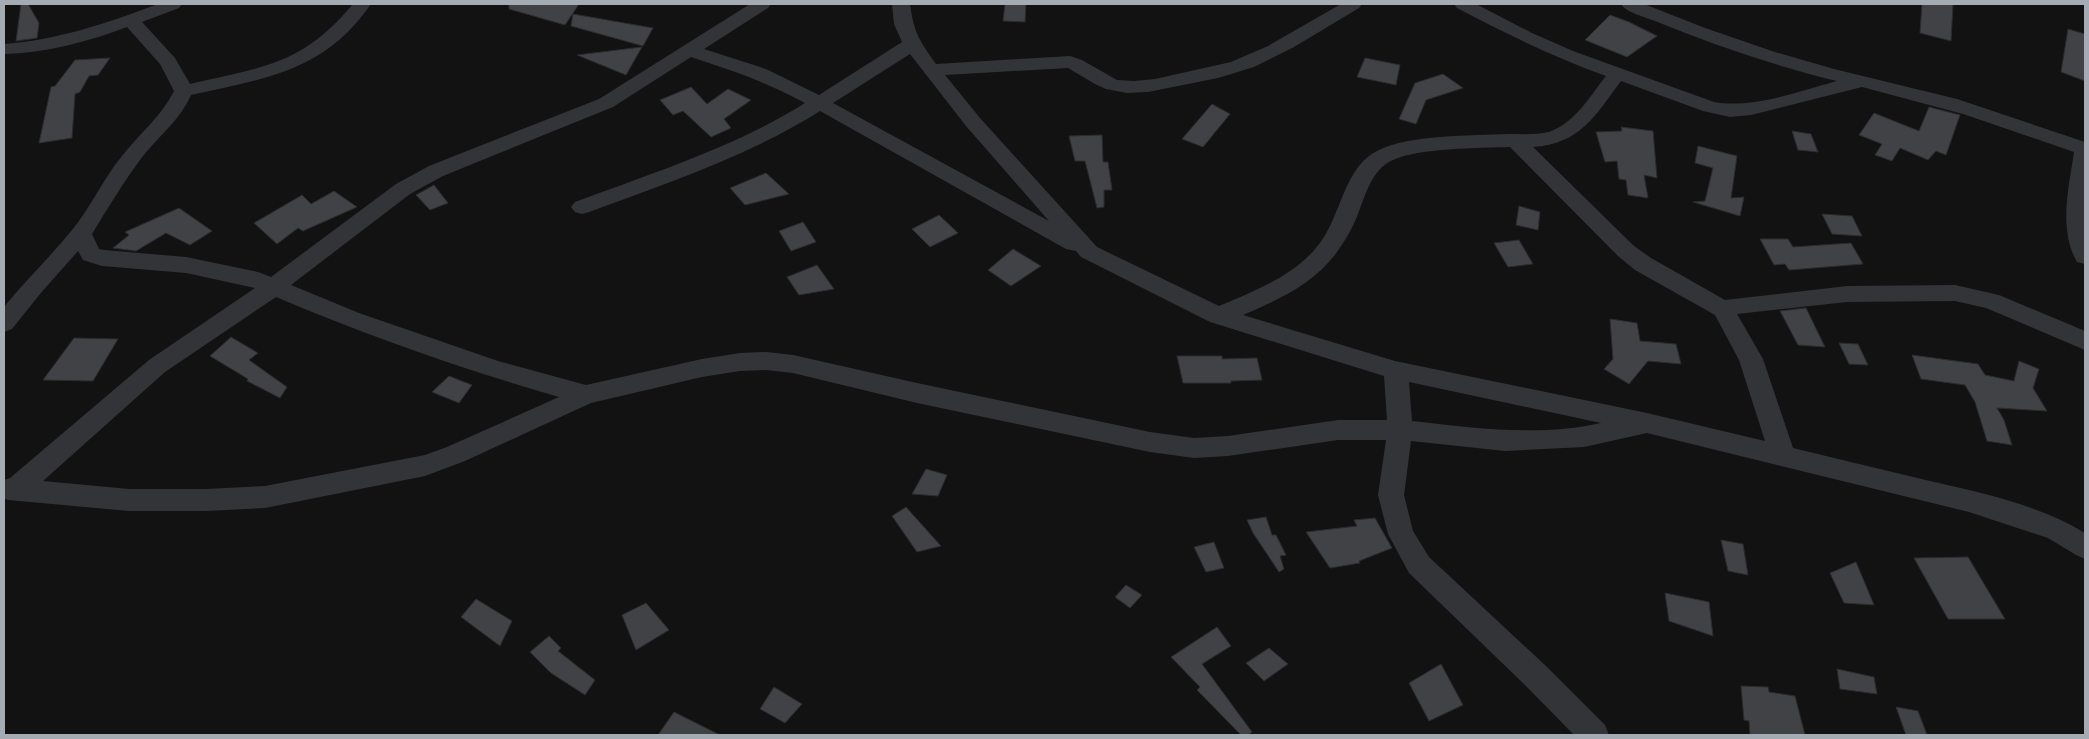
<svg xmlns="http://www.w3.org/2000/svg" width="2089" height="739" viewBox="0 0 2089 739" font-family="Cabin,sans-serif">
<rect width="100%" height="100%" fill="#121213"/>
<g fill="#414246" stroke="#2c2c2f">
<polygon points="21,4 28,4 39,23 37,38 16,41"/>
<polygon points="509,4 579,4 565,25 509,9"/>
<polygon points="1005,4 1026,4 1025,22 1003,21"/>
<polygon points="1922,4 1953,4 1951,41 1920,33"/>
<polygon points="573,14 653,28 643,46 571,26"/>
<polygon points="1610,15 1629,22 1657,36 1627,57 1585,40"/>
<polygon points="2068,29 2085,34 2085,81 2061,72"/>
<polygon points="642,47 626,75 577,55"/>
<polygon points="110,58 98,75 89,76 80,92 75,94 72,138 39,143 51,87 55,86 75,60"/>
<polygon points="1365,58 1400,65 1396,85 1357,77"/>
<polygon points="1443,74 1463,88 1426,100 1416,124 1399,119 1415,83"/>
<polygon points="691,87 707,104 728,89 751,100 724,119 731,128 711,137 683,111 673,115 660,100"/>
<polygon points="1212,104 1230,114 1203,147 1182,139"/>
<polygon points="1929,107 1960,115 1946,155 1936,151 1928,160 1900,148 1892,161 1875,155 1882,144 1859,135 1874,113 1919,131"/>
<polygon points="1621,127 1653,131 1657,178 1644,175 1648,198 1628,195 1626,180 1619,179 1617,161 1605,162 1596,132 1622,131"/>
<polygon points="1792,131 1811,134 1818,152 1798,150"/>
<polygon points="1102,135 1103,162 1108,162 1112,190 1104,190 1104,207 1097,208 1085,161 1075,161 1069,136"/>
<polygon points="1698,146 1737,156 1731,198 1744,197 1740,216 1693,202 1705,201 1713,168 1695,163"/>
<polygon points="766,173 789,194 745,205 730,188"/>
<polygon points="434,185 448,203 430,210 416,195"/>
<polygon points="334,191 357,207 303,231 298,228 277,244 254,223 302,195 311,204"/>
<polygon points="1519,206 1540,212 1538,230 1516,225"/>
<polygon points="179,208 212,231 190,245 166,233 136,251 113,248 129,235 125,232"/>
<polygon points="1822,214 1852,216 1862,236 1832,234"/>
<polygon points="939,215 958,233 930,247 912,229"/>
<polygon points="803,222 816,242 791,251 779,231"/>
<polygon points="1760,239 1788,239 1793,247 1851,243 1863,264 1789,270 1785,264 1774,265"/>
<polygon points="1519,240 1533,264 1508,267 1494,243"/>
<polygon points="1013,249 1041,266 1011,286 988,270"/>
<polygon points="817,265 834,289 799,295 787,277"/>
<polygon points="1806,308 1825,347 1798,345 1780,311"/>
<polygon points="1610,319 1637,323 1640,341 1676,344 1681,364 1648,361 1629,384 1604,369 1613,359"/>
<polygon points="231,337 258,353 249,360 287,387 280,398 247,381 248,379 210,356"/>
<polygon points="74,338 118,339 93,381 43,380"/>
<polygon points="1839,343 1858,344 1868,365 1849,364"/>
<polygon points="1912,355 1978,364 1985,375 2014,381 2019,361 2039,369 2033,388 2047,411 1997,408 2004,420 2012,445 1987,441 1975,402 1965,385 1921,379"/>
<polygon points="1177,356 1222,356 1222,359 1257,358 1262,380 1231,381 1231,383 1183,383"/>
<polygon points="449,376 472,385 459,403 432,392"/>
<polygon points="926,469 947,475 938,496 912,494"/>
<polygon points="906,507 941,546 917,552 892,516"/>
<polygon points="1266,517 1272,535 1276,535 1286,555 1280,556 1284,569 1279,572 1253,533 1247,520"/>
<polygon points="1375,518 1392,548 1359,561 1360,563 1330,568 1306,532 1357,526 1354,520"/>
<polygon points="1721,540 1743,544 1748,575 1728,571"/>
<polygon points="1214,542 1224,568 1206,572 1194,547"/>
<polygon points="1968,557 2005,619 1948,619 1914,558"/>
<polygon points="1856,562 1874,605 1844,603 1830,573"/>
<polygon points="1126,585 1142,595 1130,608 1115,597"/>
<polygon points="1665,593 1709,602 1713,636 1669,621"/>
<polygon points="476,599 512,621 500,646 461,617"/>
<polygon points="646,603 669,630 636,650 622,615"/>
<polygon points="1217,627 1231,646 1202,664 1252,732 1248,735 1241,735 1197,690 1200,687 1171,657"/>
<polygon points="549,636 561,648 558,651 595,680 585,695 551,673 530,652"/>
<polygon points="1269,648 1288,664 1264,681 1246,663"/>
<polygon points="1441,664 1463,705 1429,721 1409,683"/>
<polygon points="1837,669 1874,677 1877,694 1840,689"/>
<polygon points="1741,686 1768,687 1769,692 1795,696 1805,735 1750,735 1749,721 1744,720"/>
<polygon points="774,687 802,704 785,723 760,709"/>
<polygon points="1896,707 1918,711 1927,735 1906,735"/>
<polygon points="674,712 720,735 658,735"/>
</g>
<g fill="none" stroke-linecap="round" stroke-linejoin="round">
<path fill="#333437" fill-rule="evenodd" d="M 158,4 L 182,4 L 179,8 L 142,22 L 175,58 L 190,84 C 263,67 302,65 353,4 L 371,4 C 324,72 266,78 191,95 C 180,120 160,135 143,156 C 124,181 108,208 92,234 L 99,249 L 104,250 L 186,257 L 258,272 L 271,277 L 396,184 L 429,166 L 599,99 L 750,4 L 771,4 L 768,8 L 704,49 L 766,69 L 819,95 L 902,42 L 894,24 L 892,4 L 910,4 C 914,33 919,40 936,64 L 1070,56 L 1082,60 L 1117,80 L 1134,81 L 1155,79 L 1231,62 L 1268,46 L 1341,4 L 1362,4 L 1359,8 L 1294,47 L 1254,67 L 1218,78 L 1148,92 L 1127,93 L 1106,89 L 1095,84 L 1068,68 L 945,75 L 980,118 L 1097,247 L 1219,306 C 1256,290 1298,275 1322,240 C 1341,213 1345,167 1377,151 C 1409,134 1471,136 1508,134 C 1522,134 1536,135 1549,132 C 1575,123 1590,96 1606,76 C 1554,57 1506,34 1457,8 L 1454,4 L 1476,4 L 1532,33 L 1573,51 L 1714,102 C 1753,109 1799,91 1837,81 C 1775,66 1714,45 1655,21 C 1645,17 1627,13 1621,4 L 1644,4 L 1705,28 L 1775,52 L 1834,69 L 1957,99 L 2085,142 L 2085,264 L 2077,262 C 2058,229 2069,187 2074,152 L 1963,114 L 1862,87 L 1751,115 L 1730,117 L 1703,111 L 1621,81 C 1595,116 1580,144 1533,147 L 1634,246 L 1651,258 L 1725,300 L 1847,286 L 1955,285 L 1999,295 L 2085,331 L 2085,350 L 1986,308 L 1955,301 L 1847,302 L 1737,314 L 1763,359 L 1793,448 C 1838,459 1884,470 1930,481 C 1983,493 2039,505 2085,533 L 2085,559 L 2076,555 L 2048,538 L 1969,512 L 1647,433 L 1584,447 L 1505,451 L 1411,441 L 1404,495 L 1413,531 L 1429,557 L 1547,667 L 1605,725 L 1609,735 L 1574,735 L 1527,687 L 1409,573 L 1388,534 L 1378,495 L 1386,440 L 1338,440 L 1228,456 L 1194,458 L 1150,452 L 917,403 L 793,373 L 766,370 L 740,371 L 702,377 L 591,403 L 465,461 L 425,476 L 265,508 L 206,511 L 129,511 L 8,500 L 4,498 L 4,480 L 10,478 L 149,360 L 255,288 L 186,273 L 102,266 L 83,260 L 78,251 L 40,294 L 12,329 L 4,332 L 4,307 C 26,280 51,256 72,230 C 91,207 103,179 122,156 C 139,134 161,117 174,91 L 160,64 L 127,27 C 87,42 46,53 4,54 L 4,44 C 58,40 107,23 158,4 ZM 910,54 L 966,126 L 1049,221 L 833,103 ZM 691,57 C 731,70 769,83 805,103 C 735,147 652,173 575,202 L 571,207 L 575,212 L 582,214 L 589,212 C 667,183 749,156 820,111 L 1066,249 L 1076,251 L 1081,257 L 1210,322 L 1384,376 L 1387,420 L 1338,420 L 1228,436 L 1194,438 L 1150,432 L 917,383 L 793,355 L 766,352 L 740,353 L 702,359 L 586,385 L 498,361 L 359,313 L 291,285 L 410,194 L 443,176 L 613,107 ZM 1510,147 L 1618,256 L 1635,270 L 1715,315 L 1739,360 L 1765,441 L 1647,413 L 1395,361 L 1243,315 C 1278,300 1314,284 1337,252 C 1344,242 1351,231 1356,219 C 1365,198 1370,170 1393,160 C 1418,148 1480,148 1510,147 ZM 276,297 C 368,336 462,369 559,397 L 447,447 L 425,455 L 265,486 L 206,489 L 129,489 L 43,481 L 165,372 ZM 1409,382 L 1601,423 C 1539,437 1475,428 1412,421 Z"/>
</g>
<rect width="2089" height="739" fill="none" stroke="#a4abb2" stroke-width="10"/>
</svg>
